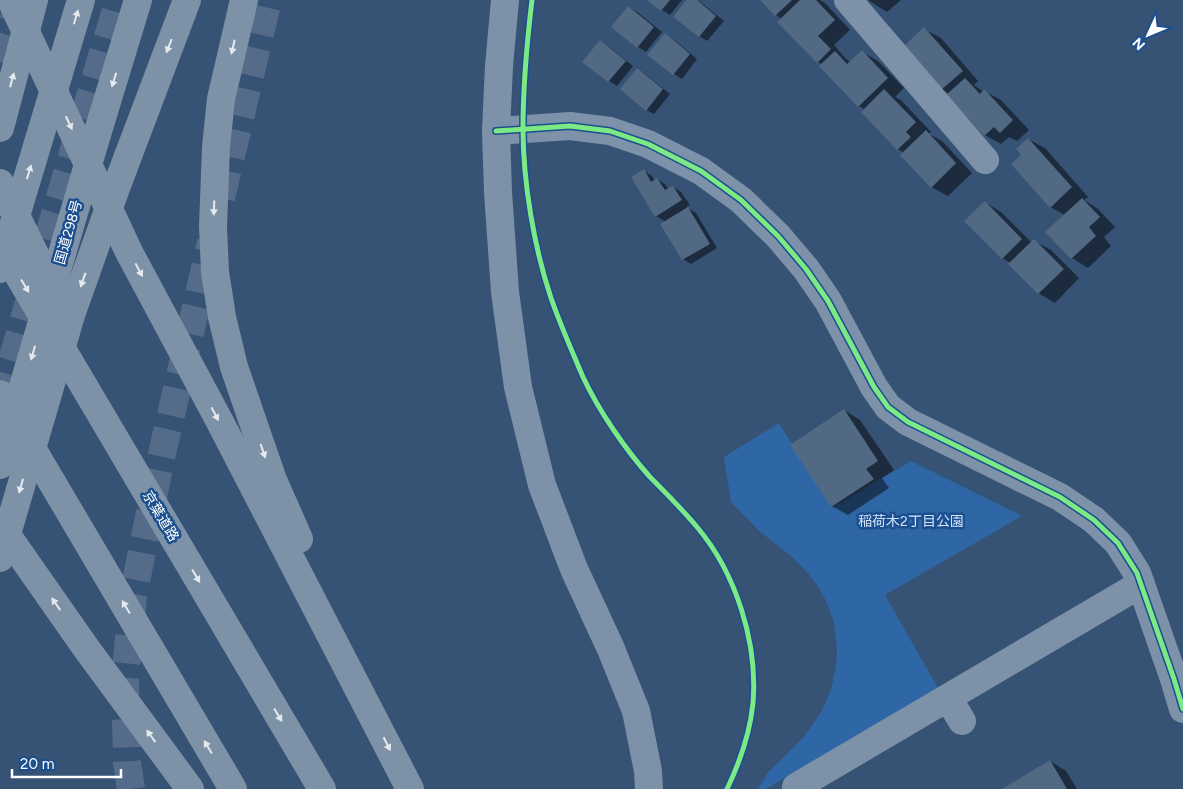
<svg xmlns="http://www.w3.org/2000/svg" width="1183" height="789" viewBox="0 0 1183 789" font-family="Figtree,'Noto Sans JP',sans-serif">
<rect width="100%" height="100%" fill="#365274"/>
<polygon fill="#2f66a5" points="779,423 832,508 911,461 1022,516 885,595 938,688 766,789 758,789 769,771 790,751 806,734 821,712 831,690 835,671 837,655 836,639 834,622 827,603 818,586 806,571 792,557 759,531 731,502 724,457"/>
<g fill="#0007">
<polygon points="649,0 682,0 670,15 662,10"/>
<polygon points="688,0 699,1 724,21 707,41 699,36"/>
<polygon points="762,0 820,0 825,3 850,30 834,45 846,59 851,62 862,52 878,61 904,88 895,97 901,100 931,132 929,134 942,141 972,173 948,196 931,187 904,153 898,149 862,112 865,110 859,106 822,64 817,62 782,19 776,15"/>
<polygon points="869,0 901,0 887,12 871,2"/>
<polygon points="629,7 637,12 662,32 646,52 638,47 613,27"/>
<polygon points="924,29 941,38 978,81 974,85 984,92 984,91 1001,100 1029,130 1017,141 1009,137 1001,144 985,135 949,94 942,89"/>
<polygon points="665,35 673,39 697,59 682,79 674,74 649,55"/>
<polygon points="600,41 608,46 633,66 617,86 609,81 584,62"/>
<polygon points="637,70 645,74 670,94 654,114 646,110"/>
<polygon points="1028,139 1045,148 1088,197 1084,200 1098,209 1115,227 1104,237 1111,246 1088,268 1072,258 1065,215 1050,207 1022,155"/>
<polygon points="644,171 652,176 655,181 657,179 665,184 669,190 673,187 681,192 690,205 686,207 696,213 717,248 691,264 683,259 666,222 656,216"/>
<polygon points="985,202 1001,212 1032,243 1034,241 1051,250 1079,278 1055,303 1038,293 1011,263 1002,258"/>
<polygon points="844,410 860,420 894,470 882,478 889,488 848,515 832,506"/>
<polygon points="1050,761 1066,771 1077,789 1005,789"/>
</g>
<g fill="#526984">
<polygon points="647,0 670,0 661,11"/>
<polygon points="686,0 697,0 716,16 699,37 673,17"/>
<polygon points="760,0 792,0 775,16"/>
<polygon points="800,0 816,0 835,20 818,36 831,49 817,63 777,22"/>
<polygon points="628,6 654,27 637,48 611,27"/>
<polygon points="924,27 963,71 941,90 903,47"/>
<polygon points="665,33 690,54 673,75 647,55"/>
<polygon points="600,40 626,61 608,82 582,62"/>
<polygon points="862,50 888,78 858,107 819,66 835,51 847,64"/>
<polygon points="637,68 663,89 646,111 620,89"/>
<polygon points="965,78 980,94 984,89 1013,120 1000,133 994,127 984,136 946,95"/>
<polygon points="884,89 916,122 906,132 911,137 897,150 861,112"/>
<polygon points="926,130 956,163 931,188 900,155"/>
<polygon points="1028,138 1072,187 1050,208 1011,164 1021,155 1016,149"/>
<polygon points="644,169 651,182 657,178 665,190 673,186 682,200 655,217 631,177"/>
<polygon points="1082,198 1100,217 1089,227 1096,236 1071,259 1045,232"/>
<polygon points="985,201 1022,239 1002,259 964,221"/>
<polygon points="688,207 710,244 682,260 660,224"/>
<polygon points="1034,239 1064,269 1038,294 1008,264"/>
<polygon points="844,409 878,461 866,469 874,479 831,507 790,445"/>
<polygon points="1050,760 1067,789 1002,789"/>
</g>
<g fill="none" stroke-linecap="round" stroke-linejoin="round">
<g stroke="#546c89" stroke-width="28" stroke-dasharray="28 14" stroke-linecap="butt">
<polyline points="0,62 20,0"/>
<polyline points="221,198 268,0"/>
<polyline points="0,401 78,136 119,0"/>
<polyline points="131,789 127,762 125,680 133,596 161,458 211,242"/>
</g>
<g stroke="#7d92a8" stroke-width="28">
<polyline points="505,0 499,66 496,131 498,192 505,292 518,387 542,485 574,569 611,649 636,711 648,771 649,789"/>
<polyline points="848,0 985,160"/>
<polyline points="496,131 570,126 610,131 648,144 701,171 741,200 778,236 806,269 828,301 874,387 888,407 908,422 1060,497 1094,520 1118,543 1137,573 1174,679 1183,709"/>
<polyline points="948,698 962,721"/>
<polyline points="796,787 1141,584"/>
</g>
<g stroke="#7e92a7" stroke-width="28">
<polyline points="11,0 129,252 220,422 410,789"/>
<polyline points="244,0 221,99 216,147 213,226 215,272 222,317 234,367 273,480 299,539"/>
<polyline points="0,183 59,303"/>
<polyline points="0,244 322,789"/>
<polyline points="0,394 233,789"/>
<polyline points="0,525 86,648 190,789"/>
</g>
<g stroke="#7e92a7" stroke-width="28">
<polyline points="0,128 34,0"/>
<polyline points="0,269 81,0"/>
<polyline points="0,465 95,141 138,0"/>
<polyline points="0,558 71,315 116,188 187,0"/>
</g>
<defs>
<g id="cycleway">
<path d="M 532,0 C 527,42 523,86 523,128 C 523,182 534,247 551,298 C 560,324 572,351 583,377 C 599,411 625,449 650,477 C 666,493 682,509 697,527 C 736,573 758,643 753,703 C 750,733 740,762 727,789"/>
<polyline points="496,131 570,126 610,131 648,144 701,171 741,200 778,236 806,269 828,301 874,387 888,407 908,422 1060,497 1094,520 1118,543 1137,573 1174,679 1183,709"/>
</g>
</defs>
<use href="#cycleway" stroke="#1b4f8f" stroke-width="8"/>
<use href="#cycleway" stroke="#7ce984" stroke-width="5"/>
</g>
<defs><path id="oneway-solid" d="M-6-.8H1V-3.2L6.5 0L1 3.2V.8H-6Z" transform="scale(1.25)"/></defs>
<g fill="#e5e9ed">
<use href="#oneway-solid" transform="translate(76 17) rotate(-73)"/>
<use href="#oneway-solid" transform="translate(169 46) rotate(111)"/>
<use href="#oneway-solid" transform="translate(233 47) rotate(103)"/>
<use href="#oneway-solid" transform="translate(12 80) rotate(-75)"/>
<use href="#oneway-solid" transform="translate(114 80) rotate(107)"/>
<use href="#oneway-solid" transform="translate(69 123) rotate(65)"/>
<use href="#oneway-solid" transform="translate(29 172) rotate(-73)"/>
<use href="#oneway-solid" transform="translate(214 208) rotate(92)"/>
<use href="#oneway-solid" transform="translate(139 270) rotate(62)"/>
<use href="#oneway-solid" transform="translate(83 280) rotate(110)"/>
<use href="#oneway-solid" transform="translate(25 286) rotate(59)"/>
<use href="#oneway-solid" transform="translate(33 353) rotate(106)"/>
<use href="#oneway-solid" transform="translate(215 414) rotate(62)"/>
<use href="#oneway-solid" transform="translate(263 451) rotate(71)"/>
<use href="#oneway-solid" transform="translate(21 486) rotate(106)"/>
<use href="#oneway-solid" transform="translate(196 576) rotate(59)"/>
<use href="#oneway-solid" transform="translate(56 604) rotate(-125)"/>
<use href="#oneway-solid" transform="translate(126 607) rotate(-121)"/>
<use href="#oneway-solid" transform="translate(278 715) rotate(59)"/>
<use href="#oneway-solid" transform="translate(151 736) rotate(-126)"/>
<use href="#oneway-solid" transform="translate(387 744) rotate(63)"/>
<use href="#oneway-solid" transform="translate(208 747) rotate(-121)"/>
</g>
<g text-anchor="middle" stroke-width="5" stroke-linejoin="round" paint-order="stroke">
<g font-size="14" fill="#fff" stroke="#1b4f8f">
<text transform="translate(68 232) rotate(-74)" y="5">国道298号</text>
<text transform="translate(161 516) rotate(59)" y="5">京葉道路</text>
</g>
<g font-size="14" fill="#cfe3fa" stroke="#1b4f8f">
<text x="911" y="526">稲荷木2丁目公園</text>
</g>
</g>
<g transform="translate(1148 35) rotate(226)" stroke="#1b4f8f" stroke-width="4" paint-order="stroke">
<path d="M0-4L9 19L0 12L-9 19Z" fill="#ffffff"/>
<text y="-8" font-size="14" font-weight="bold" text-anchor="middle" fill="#ffffff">N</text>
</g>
<path d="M12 769v8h109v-8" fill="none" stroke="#ffffff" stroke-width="2.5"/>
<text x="20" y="769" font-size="15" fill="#ffffff" stroke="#1b4f8f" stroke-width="4" paint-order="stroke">20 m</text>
</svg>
